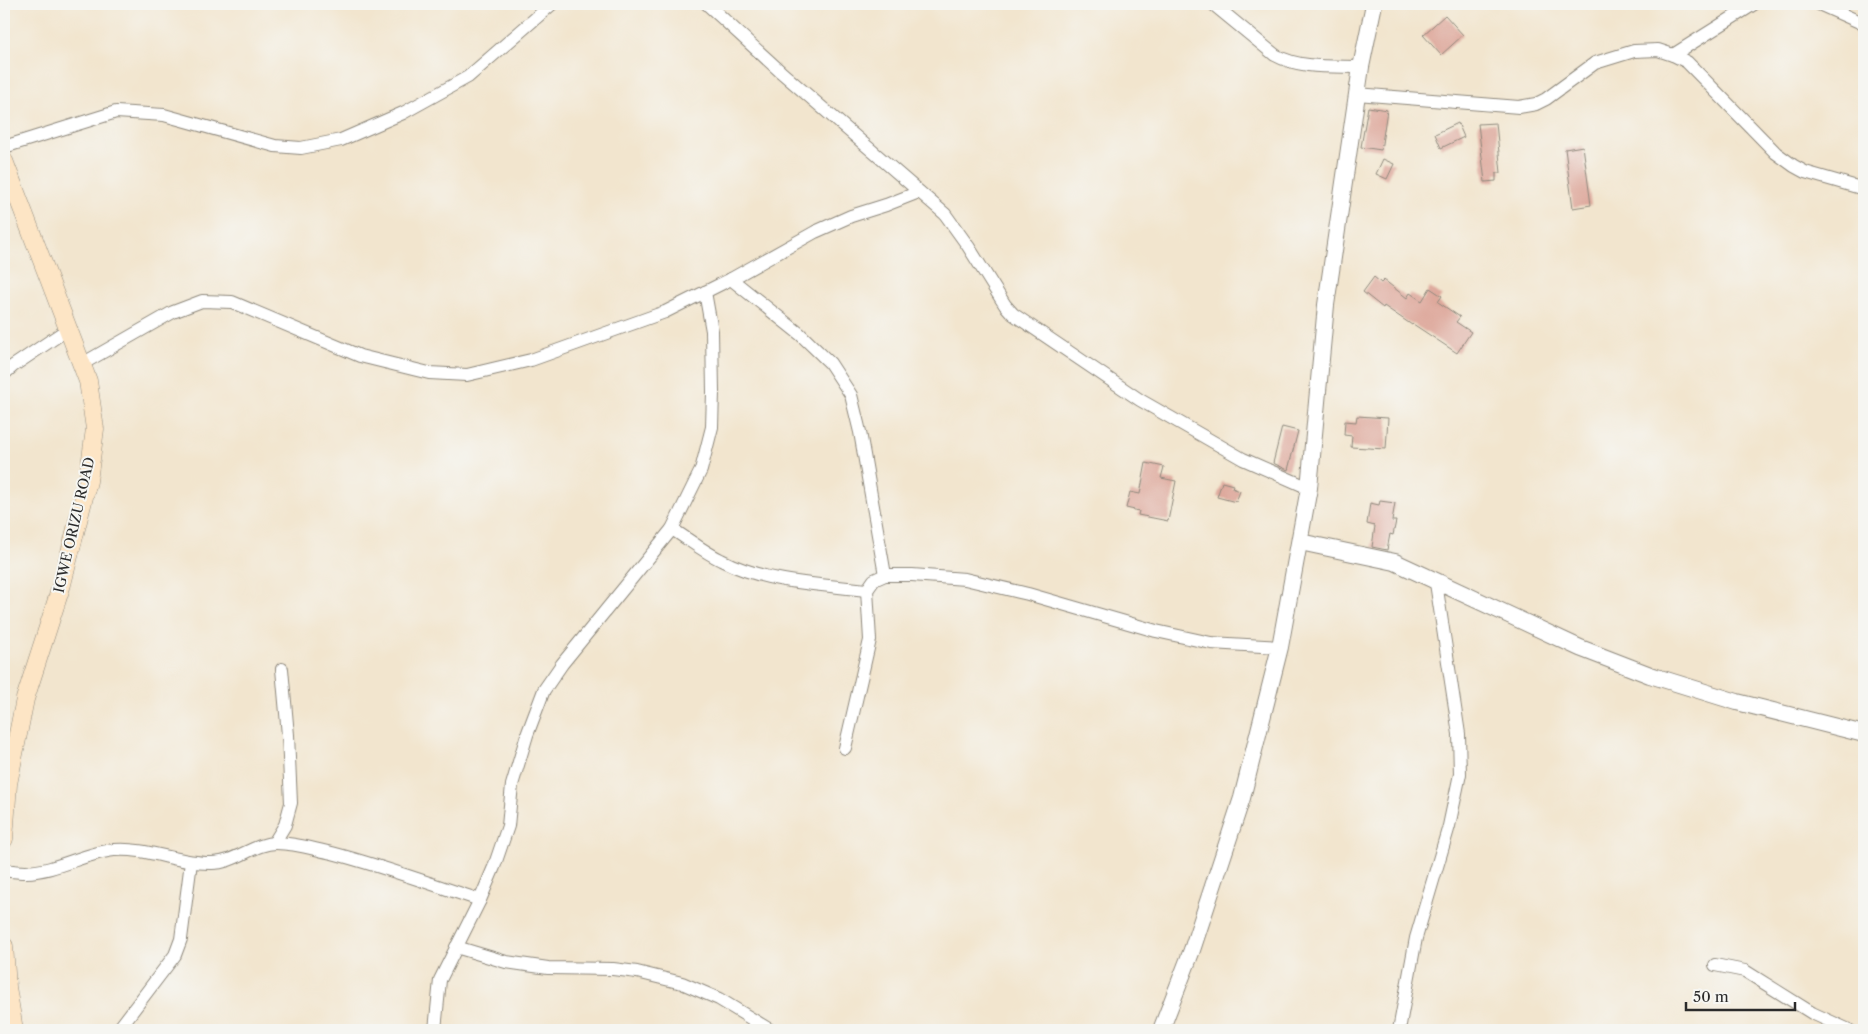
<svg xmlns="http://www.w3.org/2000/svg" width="1868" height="1034" viewBox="0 0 1868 1034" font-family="'Libre Caslon Text',serif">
<rect width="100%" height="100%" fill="#f6f6f2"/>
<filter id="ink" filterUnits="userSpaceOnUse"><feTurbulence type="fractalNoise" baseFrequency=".02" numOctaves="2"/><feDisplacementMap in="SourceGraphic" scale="10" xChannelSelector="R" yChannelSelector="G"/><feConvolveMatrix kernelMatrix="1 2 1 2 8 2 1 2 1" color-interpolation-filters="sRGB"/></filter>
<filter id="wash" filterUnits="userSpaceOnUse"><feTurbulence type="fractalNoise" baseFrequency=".0096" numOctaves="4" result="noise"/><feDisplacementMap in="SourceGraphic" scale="20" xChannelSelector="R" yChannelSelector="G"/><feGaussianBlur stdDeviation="1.12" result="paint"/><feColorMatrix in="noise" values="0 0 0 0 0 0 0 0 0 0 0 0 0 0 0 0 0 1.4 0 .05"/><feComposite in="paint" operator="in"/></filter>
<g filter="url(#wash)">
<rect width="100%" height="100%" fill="#f2e5ce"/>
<g id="blocks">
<g fill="#dea99c">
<polygon points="1445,15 1463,35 1441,55 1423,35"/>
<polygon points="1368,107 1387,110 1381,150 1361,147"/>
<polygon points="1458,123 1464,137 1441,148 1435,134"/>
<polygon points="1496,123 1501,173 1496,173 1496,181 1485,182 1478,124"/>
<polygon points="1583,146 1591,205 1573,208 1565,149"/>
<polygon points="1383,159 1394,164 1387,179 1376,174"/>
<polygon points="1374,277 1381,283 1384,280 1407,298 1410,293 1422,301 1430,288 1442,296 1438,302 1460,317 1456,322 1471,332 1457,353 1413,324 1412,325 1384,306 1383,308 1363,292"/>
<polygon points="1357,416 1388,418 1386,449 1351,447 1352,436 1344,435 1345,421 1356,422"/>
<polygon points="1282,427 1298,431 1288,470 1273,463"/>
<polygon points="1146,463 1164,467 1161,478 1176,481 1168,521 1138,515 1139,511 1126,508 1130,492 1140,494"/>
<polygon points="1222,482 1233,485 1232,488 1240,491 1236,502 1217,497"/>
<polygon points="1380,501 1395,503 1392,521 1396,521 1393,535 1390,534 1387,550 1372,547 1375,526 1367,524 1370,503 1379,505"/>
</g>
</g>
</g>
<g filter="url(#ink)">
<use href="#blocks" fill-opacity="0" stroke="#8e887c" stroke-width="1"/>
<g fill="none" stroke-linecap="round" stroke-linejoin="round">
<defs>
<g id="minor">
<polyline points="707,4 781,72 945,214 968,246 1005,305 1013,314 1140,400 1243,459 1309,488"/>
<path d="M 1213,4 L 1275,55 C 1300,69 1333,66 1361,67"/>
<polyline points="1819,4 1864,24"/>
<polyline points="1673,55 1754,4"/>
<polyline points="1357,94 1519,107 1536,104 1546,99 1595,63 1634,51 1658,50 1673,55 1687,62 1776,153 1794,166 1805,172 1864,189"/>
<polyline points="4,147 116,112 164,115 275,146 301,148 341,140 403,113 468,77 552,4"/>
<polyline points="731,279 800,334 830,363 851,395 860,432 885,575"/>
<polyline points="82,364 173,312 202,301 232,302 360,356 429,373 467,375 531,360 665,312 731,279 815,232 851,216 886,205 919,192"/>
<polyline points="4,374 13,366 68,329"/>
<path d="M 672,529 C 688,539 704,552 721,560 C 765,583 818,584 867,590"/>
<polyline points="845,748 870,640 867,590 874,580 885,575 912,575 965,579 1028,594 1156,631 1211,643 1280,647"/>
<polyline points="274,843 285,825 291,803 288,735 282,669"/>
<path d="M 4,870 C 11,871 19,872 26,872 C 57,871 84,853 114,850 C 147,847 179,864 212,863 C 235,863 254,843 276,843 C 296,843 313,849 332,853 C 382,866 431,884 480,900"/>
<polyline points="456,947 506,962 548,968 613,969 637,972 682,983 719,999 770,1030"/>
<polyline points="1715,965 1745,971 1812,1013 1849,1030"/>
<polyline points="118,1030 175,955 181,939 191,862"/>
<polyline points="435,1030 440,980 480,900 494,867 508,826 512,785 527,735 544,690 562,664 672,529 701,470 712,427 713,392 712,331 705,292"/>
<polyline points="1399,1030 1416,938 1449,826 1460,774 1459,734 1436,583"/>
</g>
<g id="tertiary">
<polyline points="1300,542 1395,562 1580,648 1650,675 1737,702 1864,734"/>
<polyline points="1161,1030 1192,950 1242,798 1280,647 1309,488 1326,305 1361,67 1374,4"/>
</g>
<g id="secondary">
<polyline points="4,161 88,381 95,429 88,481 62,584 25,699 8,784 4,839"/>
<polyline points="4,946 7,987 14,1030"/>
</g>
</defs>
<use href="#minor" stroke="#8e887c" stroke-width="14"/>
<use href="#tertiary" stroke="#8e887c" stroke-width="18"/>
<use href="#secondary" stroke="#8e887c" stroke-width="19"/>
<use href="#minor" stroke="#fff" stroke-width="12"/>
<use href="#tertiary" stroke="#fff" stroke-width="16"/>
<use href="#secondary" stroke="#fde5c5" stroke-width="18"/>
</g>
</g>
<g text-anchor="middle" stroke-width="4" stroke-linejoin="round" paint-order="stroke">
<g font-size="14" fill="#2b2b2b" stroke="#f6f6f2">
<text transform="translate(74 525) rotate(-77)" y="5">IGWE ORIZU ROAD</text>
</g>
</g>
<rect width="1868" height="1034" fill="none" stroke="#f6f6f2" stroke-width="20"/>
<path d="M1686 1002v8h109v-8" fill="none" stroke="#2b2b2b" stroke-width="2.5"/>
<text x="1693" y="1002" font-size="15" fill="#2b2b2b" stroke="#f6f6f2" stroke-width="4" paint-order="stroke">50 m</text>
</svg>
